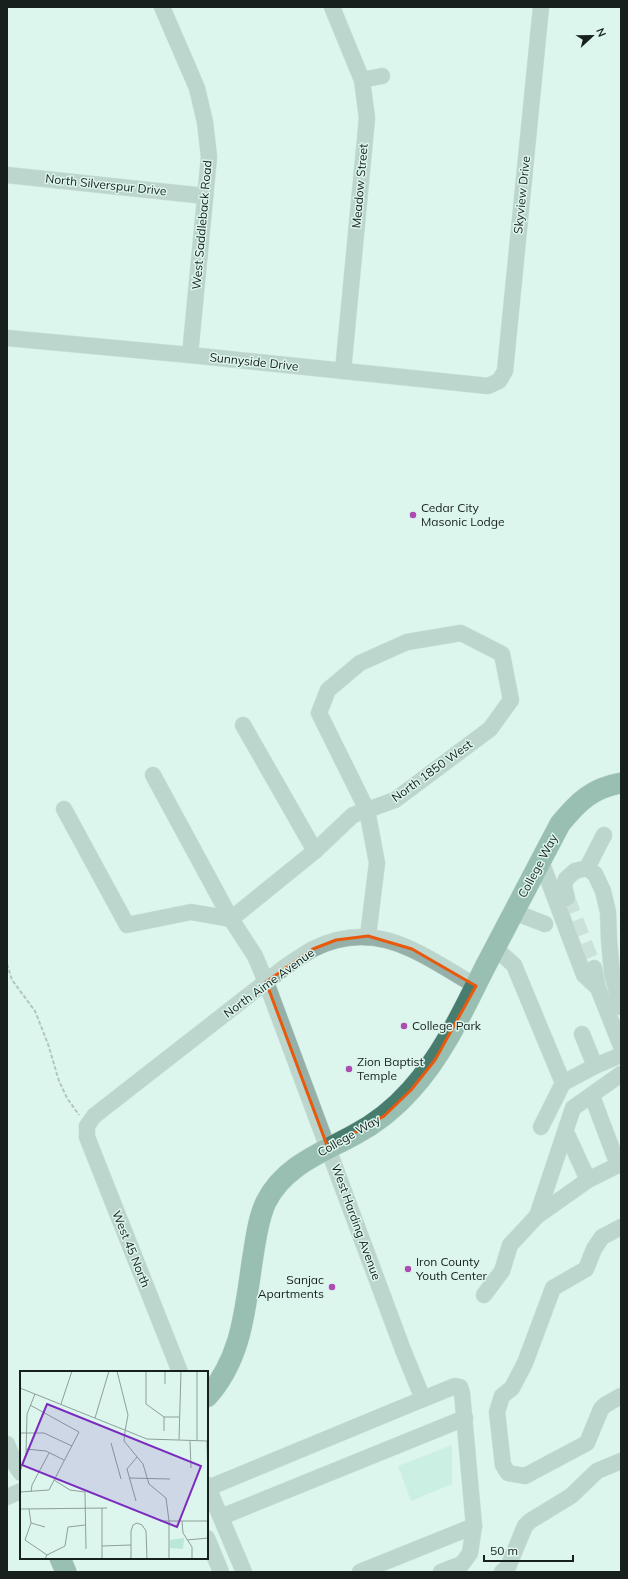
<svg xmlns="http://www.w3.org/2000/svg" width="628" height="1579" viewBox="0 0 628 1579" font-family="Mulish,sans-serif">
<rect width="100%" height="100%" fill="#dcf5ed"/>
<polygon fill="#b9e7d9" points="452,1445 452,1484 411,1501 398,1466"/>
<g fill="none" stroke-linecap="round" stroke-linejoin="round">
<polyline stroke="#b5cac3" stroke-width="16" stroke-dasharray="16 8" stroke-linecap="butt" points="567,898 594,968"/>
<defs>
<g id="minor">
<polyline points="162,7 197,88 205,122 209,157 190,355"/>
<polyline points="332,7 362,80 367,118 343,371"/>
<polyline points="362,80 382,76"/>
<polyline points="7,175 205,196"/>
<polyline points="7,338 190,355 488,386 499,381 505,371 541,7"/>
<polyline points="243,725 315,851"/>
<polyline points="153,775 231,919 255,956 266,982 403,1350 423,1399 455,1386 460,1387 462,1393 474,1526 470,1553 462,1564 441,1572"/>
<polyline points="64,809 127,925 191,912 231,919 315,851 353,815 395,800 490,729 511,700 502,654 461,633 407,642 360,663 328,690 319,713 367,810 377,863 368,936"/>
<polyline points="541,861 584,975 598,988"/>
<polyline points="587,868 595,874 603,891 608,912 609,940 612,973 621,1007"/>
<polyline points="567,898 564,887 566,879 575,871 587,868 604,835"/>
<polyline points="514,912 545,924"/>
<polyline points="495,948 514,965 563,1083 595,1066 582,1034"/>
<polyline points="594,968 598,988 621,1046"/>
<polyline points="595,1066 621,1055"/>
<polyline points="541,1127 563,1083"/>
<polyline points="566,1132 588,1180"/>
<polyline points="537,1216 588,1180 618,1165 592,1096"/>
<polyline points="621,1227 602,1237 594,1249 586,1269 553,1288 525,1363 512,1388 502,1396 497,1412 503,1465 508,1473 525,1476 587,1443 601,1409 605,1405 621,1396"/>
<polyline points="484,1295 502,1271 510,1245 537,1216 573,1108 621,1074"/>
<path d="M 180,1372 L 87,1137 L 87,1126 L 94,1116 L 285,967 C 294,961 304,954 313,949 C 377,917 422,955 476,986"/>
<polyline points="7,1444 16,1466 21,1473"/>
<polyline points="207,1485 244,1572"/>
<polyline points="208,1488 423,1399"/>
<polyline points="7,1497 21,1491"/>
<polyline points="221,1517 465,1418"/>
<polyline points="207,1538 221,1572"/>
<polyline points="360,1572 474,1526"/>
<polyline points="502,1572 508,1567 525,1526 530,1521 571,1496 597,1471 621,1461"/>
</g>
<g id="major">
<path d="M 207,1397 C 243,1357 245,1307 253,1256 C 256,1238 258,1219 266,1202 C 284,1166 321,1153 354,1135 C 375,1124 395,1108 411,1090 C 443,1055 464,1009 485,967 C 510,919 535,872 560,824 C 578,802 592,788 621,783"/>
<polyline points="60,1558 66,1572"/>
</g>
</defs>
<use href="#minor" stroke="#b9cfc8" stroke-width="17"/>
<use href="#major" stroke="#b9cfc8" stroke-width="22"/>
<polyline stroke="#7c8d88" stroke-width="2" stroke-dasharray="4 2" stroke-linecap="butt" points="7,964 12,980 35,1011 48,1044 59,1081 67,1098 79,1115"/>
<use href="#minor" stroke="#95b0a8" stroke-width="16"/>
<use href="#major" stroke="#487c6e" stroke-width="21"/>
</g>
<path d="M0 0H628V1579H0ZM 368,936 L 412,949 L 476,986 L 435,1060 L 411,1090 L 384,1116 L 328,1148 L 266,982 L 313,949 L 336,940 Z" fill="#dcf5ed" fill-opacity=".55" fill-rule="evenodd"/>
<path fill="none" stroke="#e8590c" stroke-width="3" stroke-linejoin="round" d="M 368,936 L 412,949 L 476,986 L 435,1060 L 411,1090 L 384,1116 L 328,1148 L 266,982 L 313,949 L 336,940 Z"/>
<g fill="#ac4bb3" stroke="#dcf5ed" stroke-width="1.5">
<circle cx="413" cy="515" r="4"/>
<circle cx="404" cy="1026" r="4"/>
<circle cx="349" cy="1069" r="4"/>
<circle cx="408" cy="1269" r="4"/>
<circle cx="332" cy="1287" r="4"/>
</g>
<g text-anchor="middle" stroke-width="3" stroke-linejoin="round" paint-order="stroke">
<g font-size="12" fill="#17201d" stroke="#dcf5ed">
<text transform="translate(106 185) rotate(6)" y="4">North Silverspur Drive</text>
<text transform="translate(360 186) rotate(-85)" y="4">Meadow Street</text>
<text transform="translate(522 195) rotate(-84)" y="4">Skyview Drive</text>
<text transform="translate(202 225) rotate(-85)" y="4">West Saddleback Road</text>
<text transform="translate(254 362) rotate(6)" y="4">Sunnyside Drive</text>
<text transform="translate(432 771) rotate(-36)" y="4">North 1850 West</text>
<text transform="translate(538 866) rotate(-62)" y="4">College Way</text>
<text transform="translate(269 983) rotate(-36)" y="4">North Aime Avenue</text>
<text transform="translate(349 1136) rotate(-30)" y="4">College Way</text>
<text transform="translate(356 1222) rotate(70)" y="4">West Harding Avenue</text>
<text transform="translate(131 1249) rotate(68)" y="4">West 45 North</text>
</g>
<g font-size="12" fill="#17201d" stroke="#dcf5ed" text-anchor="start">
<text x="421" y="512">Cedar City<tspan x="421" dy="14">Masonic Lodge</tspan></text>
<text x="412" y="1030">College Park</text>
<text x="357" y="1066">Zion Baptist<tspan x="357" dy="14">Temple</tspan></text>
<text x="416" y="1266">Iron County<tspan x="416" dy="14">Youth Center</tspan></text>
<text x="324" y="1284" text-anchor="end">Sanjac<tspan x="324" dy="14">Apartments</tspan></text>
</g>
</g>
<g transform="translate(20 1371)">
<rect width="188" height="188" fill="#dcf5ed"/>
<path d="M 164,167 L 163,178 L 150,177 L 150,169 Z" fill="#b9e7d9"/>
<path fill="none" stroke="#8da09a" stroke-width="1" d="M 97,0 L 108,44 L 105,60M 126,0 L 126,33 L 144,46 L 159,46M 145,0 L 145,13M 0,17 L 127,68 L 188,70M 41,33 L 52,0M 144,46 L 144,60M 75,47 L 89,0M 105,60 L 104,70 L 123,93 L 129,113 L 146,127 L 149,150 L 188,150M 0,62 L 24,62 L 52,75M 159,69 L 161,0M 177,69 L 177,0M 170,70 L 171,97M 187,70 L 188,109M 91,72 L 101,108M 6,78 L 26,80 L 44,89M 0,101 L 6,83 L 7,43 L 15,23M 109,107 L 150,108M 34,109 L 50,119 L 65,121 L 66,178M 0,121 L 29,119 L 59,61 L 10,34M 11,121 L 12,114 L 29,82M 116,130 L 107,98 L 117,86M 82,137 L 82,188M 0,138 L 87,137M 9,138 L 11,152M 140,150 L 149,150 L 149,188M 162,150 L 163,162 L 172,176 L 172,188M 11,152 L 5,169 L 27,184M 11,152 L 25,156M 167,169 L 188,167M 82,175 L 111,174M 25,188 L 27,184 L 45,175 L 48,156 L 65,154M 111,188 L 111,160 L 113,154 L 117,152 L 122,154 L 126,160 L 127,188"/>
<path fill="#7b2cbf" fill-opacity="0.15" stroke="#7b2cbf" stroke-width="2" d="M 27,33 L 181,95 L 157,156 L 2,94 Z"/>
<rect width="188" height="188" fill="none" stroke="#17201d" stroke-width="2"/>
</g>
<rect width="628" height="1579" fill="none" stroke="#17201d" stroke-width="16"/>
<g transform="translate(592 36) rotate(68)" stroke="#dcf5ed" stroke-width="3" paint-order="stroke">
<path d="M0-3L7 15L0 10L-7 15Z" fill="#17201d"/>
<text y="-6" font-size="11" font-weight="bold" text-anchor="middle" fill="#17201d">N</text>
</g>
<path d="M484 1555v6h89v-6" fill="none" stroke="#17201d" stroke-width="2"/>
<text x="490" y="1555" font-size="12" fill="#17201d" stroke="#dcf5ed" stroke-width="3" paint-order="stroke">50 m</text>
</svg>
